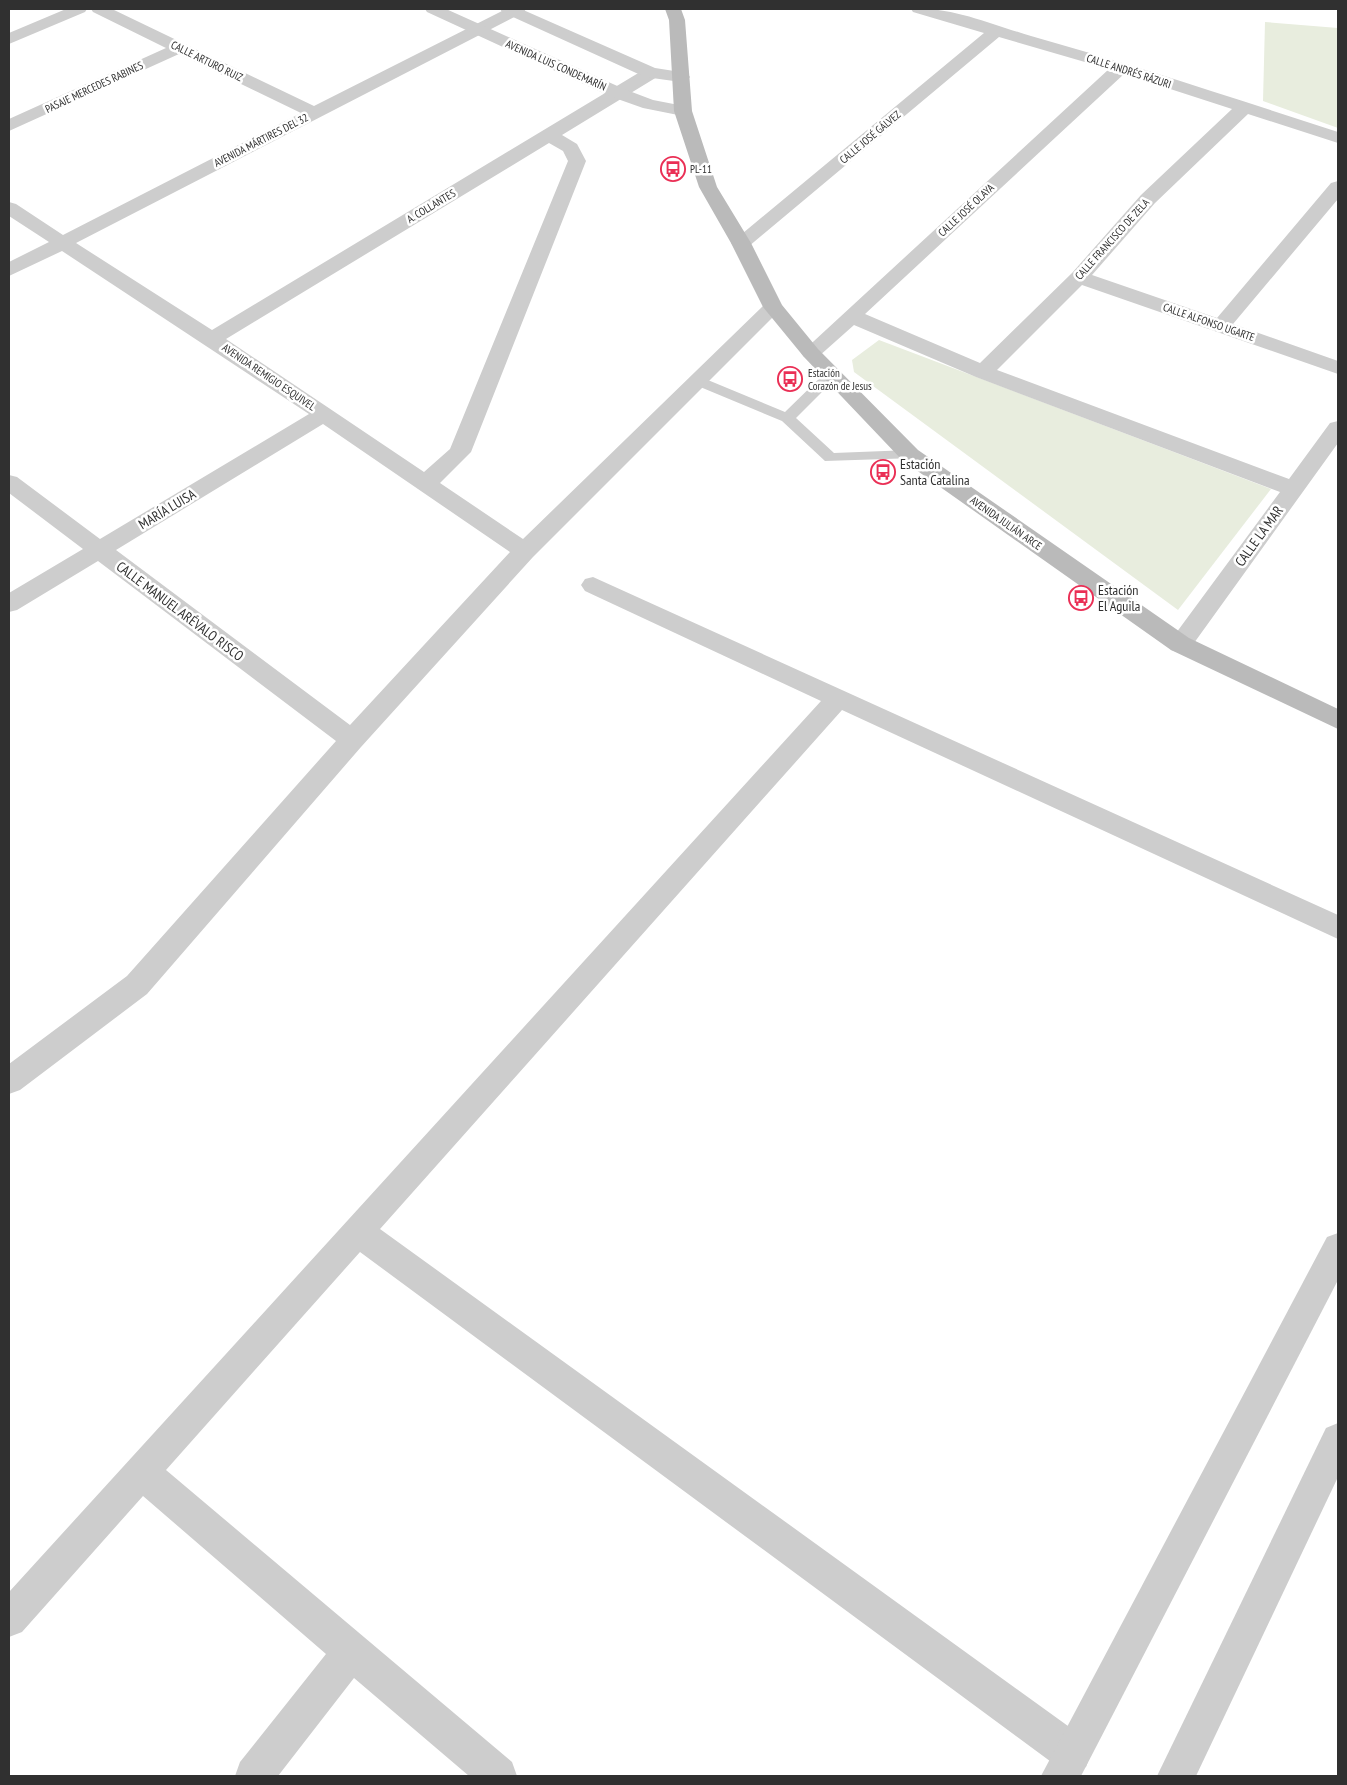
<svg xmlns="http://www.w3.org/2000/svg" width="1347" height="1785" viewBox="0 0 1347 1785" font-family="'PT Sans Narrow',sans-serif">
<rect width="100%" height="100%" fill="#fff"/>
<g fill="#e8edde">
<polygon points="1265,22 1338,28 1338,128 1263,101"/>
<polygon points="879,340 1271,489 1178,610 854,372 852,360"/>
</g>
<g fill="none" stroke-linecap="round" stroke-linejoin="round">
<polygon fill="#cdcdcd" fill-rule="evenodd" points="832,370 837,371 839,374 837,377 796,418 834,453 910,450 918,455 915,458 825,461 782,421 693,384 691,381 698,377 703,378 785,412 827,371"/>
<g fill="#cdcdcd" fill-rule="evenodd">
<polygon points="66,9 87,9 85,12 9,44 9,33"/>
<path d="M 91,9 L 112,9 L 314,106 L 506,9 L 526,9 L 524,12 L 76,243 L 212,330 L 645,69 L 657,69 L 660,73 L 657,77 L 562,135 L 577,144 L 586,161 L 471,452 L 440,483 L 523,539 L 766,303 L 773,301 L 780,303 L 783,307 L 533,557 L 361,747 L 147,994 L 20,1090 L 9,1094 L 9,1064 L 127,976 L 336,741 L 98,561 L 17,610 L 9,612 L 9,593 L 83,549 L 9,493 L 9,475 L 17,477 L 100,539 L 309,414 L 62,251 L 9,276 L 9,262 L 49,242 L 9,216 L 9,202 L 16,204 L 63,235 L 301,113 L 179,54 L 9,131 L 9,119 L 166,48 L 93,12 ZM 549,143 L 563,151 L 568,161 L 450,449 L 424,472 L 226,339 ZM 323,424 L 510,552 L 350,725 L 116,550 Z"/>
<path d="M 911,9 C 951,6 993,25 1031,36 C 1134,65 1236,99 1338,132 L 1338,143 L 1248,114 L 1155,203 L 1092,275 L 1217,318 L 1331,183 L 1338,181 L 1338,199 L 1233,324 L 1338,361 L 1338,374 L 1082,285 L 997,370 L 1289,479 L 1330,423 L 1338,421 L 1338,443 L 1189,650 L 1180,653 L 1171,650 L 1168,644 L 1280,492 L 976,377 L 854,325 L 818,357 L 811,359 L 804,357 L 801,353 L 1109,69 L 999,37 L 748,247 L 734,247 L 731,243 L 984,33 L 913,12 ZM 1124,74 L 1232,109 L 1141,195 L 1072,273 L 980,363 L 865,314 Z"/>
<polygon points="593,577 1338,915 1338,939 842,710 380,1229 1086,1739 1091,1753 1086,1767 1072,1772 1058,1767 360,1252 166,1470 512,1762 517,1776 469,1776 354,1678 278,1776 235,1776 240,1762 326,1654 143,1496 22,1632 9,1637 9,1592 821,701 585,591 581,585 585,579"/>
</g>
<g fill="#cdcdcd" fill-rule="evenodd">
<polygon points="425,9 446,9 624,89 653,100 689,107 692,111 689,115 683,116 643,108 612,97 427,12"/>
<polygon points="500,9 521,9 655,68 687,73 690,77 687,81 681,82 645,77 502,12"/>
<polygon points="1338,1233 1338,1280 1081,1776 1041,1776 1327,1237"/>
<polygon points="1338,1423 1338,1477 1196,1776 1157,1776 1326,1428"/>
</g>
<polygon fill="#bababa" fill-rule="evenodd" points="665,9 681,9 685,20 692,111 717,187 751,243 782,305 818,349 918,450 1189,638 1338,709 1338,729 1171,650 902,460 804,357 763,307 731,243 699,187 674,111 669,20"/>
</g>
<defs>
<symbol id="bus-ring" viewBox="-11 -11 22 22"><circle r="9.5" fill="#fff" stroke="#ea2f55" stroke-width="1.5"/><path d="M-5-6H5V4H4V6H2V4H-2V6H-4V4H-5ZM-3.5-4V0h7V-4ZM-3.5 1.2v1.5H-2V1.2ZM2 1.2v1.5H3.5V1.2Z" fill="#ea2f55"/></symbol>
</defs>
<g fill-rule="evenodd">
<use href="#bus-ring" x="659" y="155" width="28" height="28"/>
<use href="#bus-ring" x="776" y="365" width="28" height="28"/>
<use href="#bus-ring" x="869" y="458" width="28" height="28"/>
<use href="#bus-ring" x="1067" y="584" width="28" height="28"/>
</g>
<g text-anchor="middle" stroke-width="5" stroke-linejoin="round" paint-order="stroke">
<g font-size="11" fill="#303030" stroke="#fff">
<text transform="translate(207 61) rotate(26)" y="4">CALLE ARTURO RUIZ</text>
<text transform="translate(556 65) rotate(24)" y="4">AVENIDA LUIS CONDEMARÍN</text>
<text transform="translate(1129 71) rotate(18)" y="4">CALLE ANDRÉS RÁZURI</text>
<text transform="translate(94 87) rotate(-25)" y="4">PASAJE MERCEDES RABINES</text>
<text transform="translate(870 137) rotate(-40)" y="4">CALLE JOSÉ GÁLVEZ</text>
<text transform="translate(261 140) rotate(-27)" y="4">AVENIDA MÁRTIRES DEL 32</text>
<text transform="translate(431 206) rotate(-31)" y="4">A. COLLANTES</text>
<text transform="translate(966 210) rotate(-43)" y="4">CALLE JOSÉ OLAYA</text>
<text transform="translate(1112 239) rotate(-48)" y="4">CALLE FRANCISCO DE ZELA</text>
<text transform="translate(1209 322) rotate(19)" y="4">CALLE ALFONSO UGARTE</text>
<text transform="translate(269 377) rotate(34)" y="4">AVENIDA REMIGIO ESQUIVEL</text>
<text transform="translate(1006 523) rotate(35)" y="4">AVENIDA JULIÁN ARCE</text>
</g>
<g font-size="11" fill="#303030" stroke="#fff" text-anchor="start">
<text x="690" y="173">PL-11</text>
<text x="808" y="377">Estación<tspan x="808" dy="13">Corazón de Jesus</tspan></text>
</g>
<g font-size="14" fill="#303030" stroke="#fff" text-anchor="start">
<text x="900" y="469">Estación<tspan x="900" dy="16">Santa Catalina</tspan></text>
<text x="1098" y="595">Estación<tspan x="1098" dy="16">El Aguila</tspan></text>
</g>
<g font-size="14" fill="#303030" stroke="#fff">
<text transform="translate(167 509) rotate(-31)" y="5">MARÍA LUISA</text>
<text transform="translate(1259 536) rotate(-54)" y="5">CALLE LA MAR</text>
<text transform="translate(180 611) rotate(37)" y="5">CALLE MANUEL ARÉVALO RISCO</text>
</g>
</g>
<rect width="1347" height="1785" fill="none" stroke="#303030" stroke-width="20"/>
</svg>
